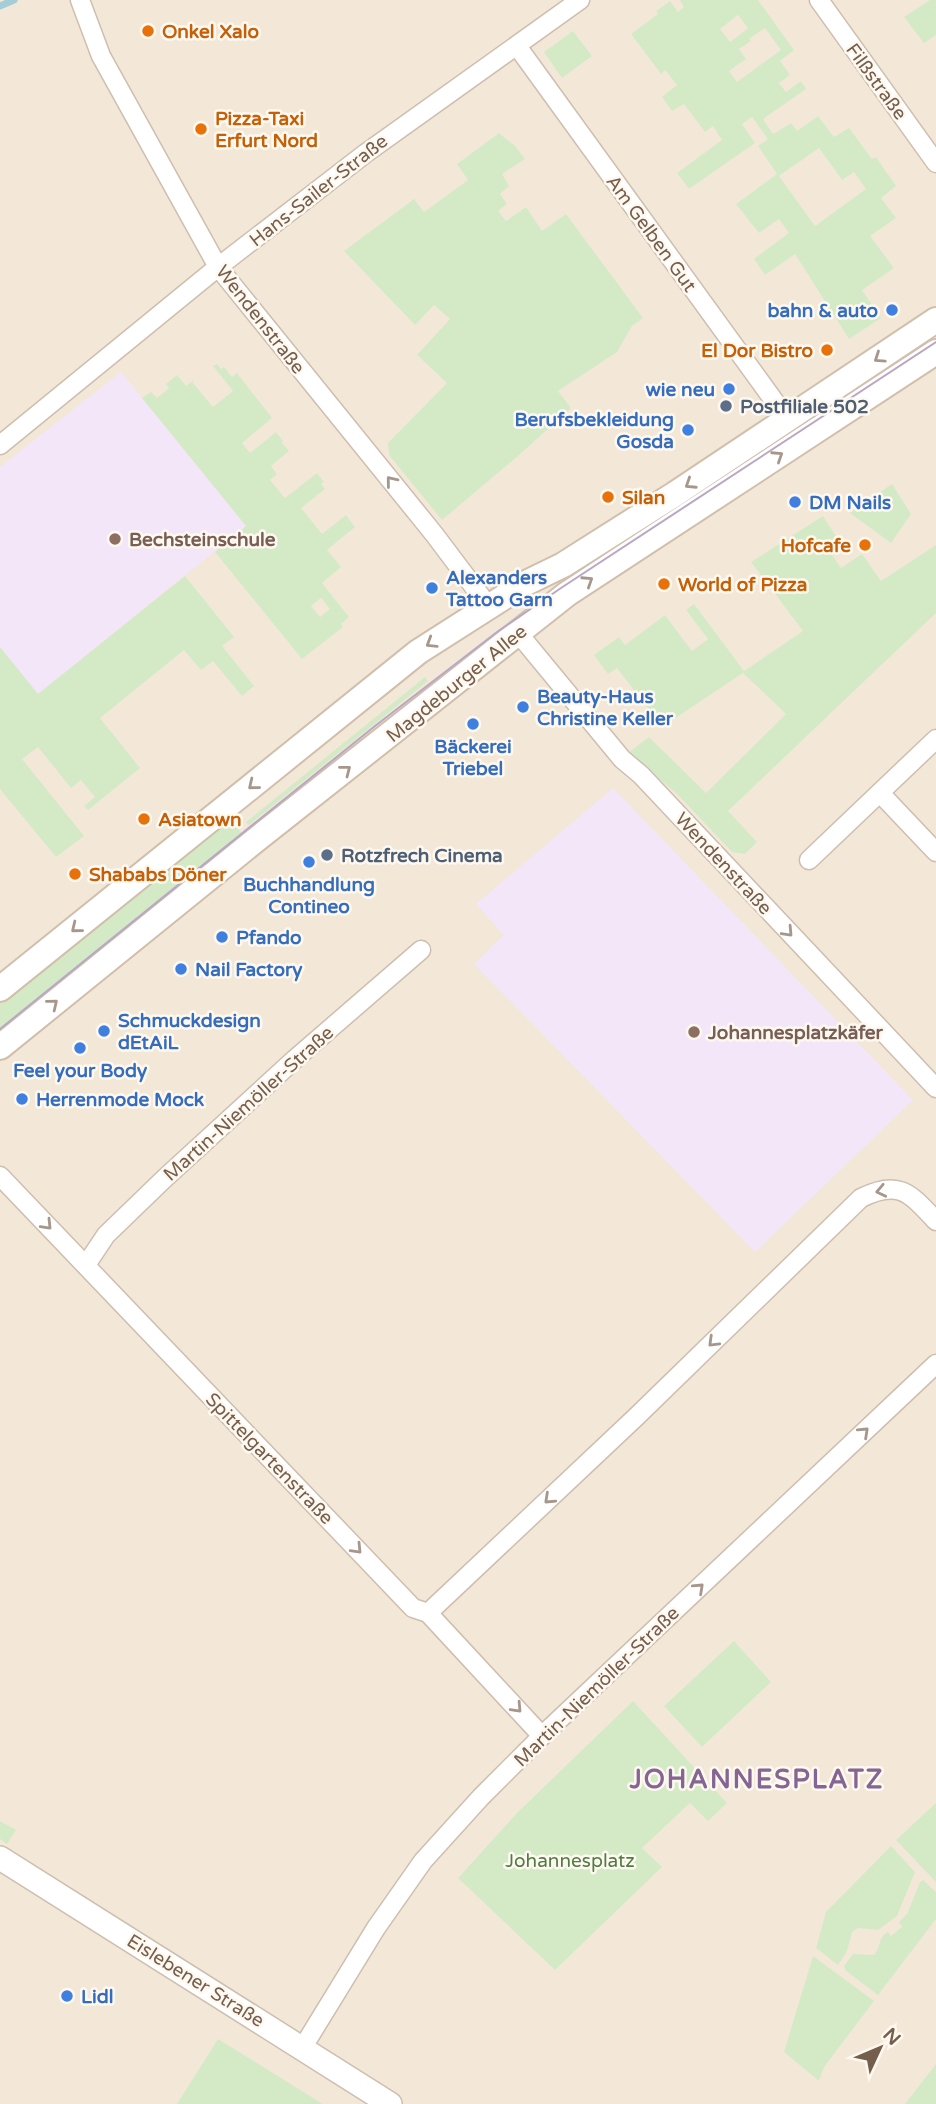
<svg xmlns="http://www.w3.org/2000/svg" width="936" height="2104" viewBox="0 0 936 2104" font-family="'Varela Round',sans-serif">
<rect width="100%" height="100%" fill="#fcf6e9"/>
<rect fill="#f3e8d8" x="0" y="0" width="936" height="2104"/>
<g fill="#f3e6f9">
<polygon points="121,372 246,526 38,694 0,647 0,467"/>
<polygon points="613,788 913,1100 755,1252 474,964 504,935 476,904"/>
</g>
<g fill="#d4eac7" fill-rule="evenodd">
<path d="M 680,0 L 758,0 L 794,50 L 780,61 L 790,75 L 779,83 L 786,92 L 801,81 L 806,89 L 763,119 L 773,134 L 791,123 L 797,131 L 818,116 L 834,137 L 849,128 L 872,159 L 876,157 L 896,186 L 881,198 L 896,218 L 870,236 L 894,268 L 862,290 L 881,318 L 849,339 L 795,254 L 765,275 L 754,259 L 789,233 L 779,219 L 759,233 L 736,204 L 777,174 L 758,146 L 768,139 L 752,117 L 742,124 L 755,143 L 689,189 L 677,173 L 722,140 L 713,126 L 705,132 L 684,104 L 672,111 L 662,97 L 677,85 L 665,70 L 661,74 L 631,34 L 658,14 L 656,11 L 670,1 L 678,12 L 684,7 ZM 738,15 L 748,28 L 730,42 L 720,29 ZM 765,28 L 781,50 L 737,82 L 729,71 L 746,59 L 739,49 L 751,41 L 749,39 ZM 819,148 L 842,180 L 854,172 L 866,189 L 815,226 L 779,176 Z"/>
<polygon points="930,0 936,0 936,35 924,43 904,17"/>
<polygon points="573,31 592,56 562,78 544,52"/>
<polygon points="499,133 515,146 525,159 502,174 509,186 500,194 507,204 498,211 506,221 526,207 542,231 566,214 643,318 632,326 617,352 558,391 571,408 518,456 442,520 389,455 388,443 447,383 417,355 450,319 434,305 415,325 344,251 414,199 424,212 468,180 457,164"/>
<path d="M 217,364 L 221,369 L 224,367 L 232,377 L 237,373 L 272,418 L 242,443 L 250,453 L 276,432 L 283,441 L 282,443 L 289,451 L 271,466 L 277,474 L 270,480 L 285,498 L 317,473 L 324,482 L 321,484 L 325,489 L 301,508 L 322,534 L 346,515 L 355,527 L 327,550 L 341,567 L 322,583 L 349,617 L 341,624 L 343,627 L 302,659 L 215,552 L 246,526 L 142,398 L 151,392 L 157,398 L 169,388 L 166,384 L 177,375 L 186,386 L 194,380 L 193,383 L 213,407 L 233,391 L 213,366 ZM 321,598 L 330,609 L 320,617 L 311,606 Z"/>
<polygon points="892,484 911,514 891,543 850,513"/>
<polygon points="823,516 839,541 828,549 841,568 862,554 881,581 936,545 936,613 728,811 757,842 745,854 732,852 678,795 629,752 649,737 706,793 786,714 743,673 662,727 617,668 608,674 594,655 619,637 625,645 665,615 692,651 708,639 686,610 694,604 744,671 803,631 751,562"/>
<polygon points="185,576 234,637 222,646 254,686 242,696 213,661 201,670 184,650 100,718 140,768 88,810 84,806 95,797 81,780 71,788 38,747 22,759 84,836 56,857 0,789 0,647 38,694"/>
<polygon points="425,677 428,681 249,825 246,822"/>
<polygon points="230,818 247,840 0,1035 0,997"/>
<polygon points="734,1641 771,1682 702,1747 664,1706"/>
<polygon points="633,1701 727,1803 708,1821 690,1803 642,1848 662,1867 555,1970 458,1878 518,1812"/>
<polygon points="936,1803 936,1882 896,1840"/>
<polygon points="0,1821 16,1830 7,1844 0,1839"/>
<polygon points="891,1846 915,1872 897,1916 878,1930 858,1928 852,1932 847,1951 838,1965 816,1948 826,1912"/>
<path d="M 923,1880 L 936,1892 L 936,1919 L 878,1995 L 845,1970 L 844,1966 L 853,1954 L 874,1955 C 881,1947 878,1937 888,1932 L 891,1936 L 902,1927 L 899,1922 L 907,1914 L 920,1882 Z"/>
<polygon points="813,1956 874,2001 824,2067 819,2081 784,2052"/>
<polygon points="218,2039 323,2104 177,2104"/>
<polygon points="936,2064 936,2104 905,2104"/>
</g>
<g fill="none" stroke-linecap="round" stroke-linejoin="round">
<polyline stroke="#a4cdd7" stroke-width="7" points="0,6 14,0"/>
<defs>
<g id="minor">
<polyline points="80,0 101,56 218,267 434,534 489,607"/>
<polyline points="819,0 936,163"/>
<polyline points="517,46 788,420"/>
<polyline points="0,445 218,267 366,153 580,0"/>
<polyline points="518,633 622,759 641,775 936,1088"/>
<polyline points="880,793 936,852"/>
<polyline points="809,860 936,739"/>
<polyline points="0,1176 413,1608 428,1613 542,1736"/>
<polyline points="86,1265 106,1235 165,1178 295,1059 421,950"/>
<path d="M 428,1613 L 636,1417 L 861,1198 C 899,1179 910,1193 936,1221"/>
<polyline points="303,2047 376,1928 423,1861 481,1797 548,1730 936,1364"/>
</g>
<polyline id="tertiary" points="0,1858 390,2104"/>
<g id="secondary">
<polyline points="0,989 418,652 526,583 563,565 675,494 936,320"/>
<polyline points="0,1047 257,839 567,594 936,352"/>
</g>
</defs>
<use href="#minor" stroke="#cebeaf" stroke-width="21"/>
<use href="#tertiary" stroke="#cebeaf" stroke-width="26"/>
<use href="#secondary" stroke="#d1bfac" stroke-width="28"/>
<use href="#minor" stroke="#fff" stroke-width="18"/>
<use href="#tertiary" stroke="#fff" stroke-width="23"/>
<use href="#secondary" stroke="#fff" stroke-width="24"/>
<polyline stroke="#b9a7c6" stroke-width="2" points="0,1029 375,726 497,632 561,588 936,342"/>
</g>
<defs><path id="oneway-chevron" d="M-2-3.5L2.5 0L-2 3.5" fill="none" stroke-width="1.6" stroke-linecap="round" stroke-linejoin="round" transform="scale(1.75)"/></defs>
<g stroke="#a6968b">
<use href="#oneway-chevron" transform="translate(879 358) rotate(146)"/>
<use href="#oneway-chevron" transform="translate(778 456) rotate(-33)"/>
<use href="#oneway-chevron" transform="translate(391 481) rotate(-129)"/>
<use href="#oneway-chevron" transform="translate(690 484) rotate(147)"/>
<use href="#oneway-chevron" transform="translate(588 581) rotate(-33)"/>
<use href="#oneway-chevron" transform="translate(431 643) rotate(148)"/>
<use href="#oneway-chevron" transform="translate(346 770) rotate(-38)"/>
<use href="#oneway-chevron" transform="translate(253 785) rotate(141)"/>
<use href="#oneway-chevron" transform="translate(76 928) rotate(141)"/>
<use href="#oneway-chevron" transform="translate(788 932) rotate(47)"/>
<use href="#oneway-chevron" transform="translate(53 1004) rotate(-39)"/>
<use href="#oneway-chevron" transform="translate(881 1191) rotate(168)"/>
<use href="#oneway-chevron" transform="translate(47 1225) rotate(46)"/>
<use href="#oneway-chevron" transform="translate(713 1342) rotate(136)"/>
<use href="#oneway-chevron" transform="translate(864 1432) rotate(-43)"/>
<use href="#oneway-chevron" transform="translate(549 1499) rotate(137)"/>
<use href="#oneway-chevron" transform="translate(357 1549) rotate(46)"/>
<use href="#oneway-chevron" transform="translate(699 1588) rotate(-43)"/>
<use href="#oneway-chevron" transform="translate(517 1708) rotate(47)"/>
</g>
<g fill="#e8710a" stroke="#fef9f0" stroke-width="2.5">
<circle cx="148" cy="31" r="7"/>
<circle cx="201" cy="129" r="7"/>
<circle cx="827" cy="350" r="7"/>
<circle cx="608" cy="497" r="7"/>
<circle cx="865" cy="545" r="7"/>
<circle cx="664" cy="584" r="7"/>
<circle cx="144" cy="819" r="7"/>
<circle cx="75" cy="874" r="7"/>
</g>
<g fill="#3f7fe0" stroke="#fef9f0" stroke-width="2.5">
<circle cx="892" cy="310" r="7"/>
<circle cx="729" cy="389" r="7"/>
<circle cx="688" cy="430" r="7"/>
<circle cx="795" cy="502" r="7"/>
<circle cx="432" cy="588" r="7"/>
<circle cx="523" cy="707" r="7"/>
<circle cx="473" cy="724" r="7"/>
<circle cx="309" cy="862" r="7"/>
<circle cx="222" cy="937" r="7"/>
<circle cx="181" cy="969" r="7"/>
<circle cx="104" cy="1031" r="7"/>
<circle cx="80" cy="1048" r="7"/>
<circle cx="22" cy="1099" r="7"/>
<circle cx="67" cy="1996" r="7"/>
</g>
<g fill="#5c6f8a" stroke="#fef9f0" stroke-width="2.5">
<circle cx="726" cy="406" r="7"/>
<circle cx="327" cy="855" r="7"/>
</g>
<g fill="#8d6e63" stroke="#fef9f0" stroke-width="2.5">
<circle cx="115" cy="539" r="7"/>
<circle cx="694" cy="1032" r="7"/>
</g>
<g text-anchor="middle" stroke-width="5" stroke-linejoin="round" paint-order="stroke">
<g font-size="19" font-weight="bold" fill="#c56008" stroke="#fef9f0" text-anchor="start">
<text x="162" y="38">Onkel Xalo</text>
<text x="215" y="125">Pizza-Taxi<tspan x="215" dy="22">Erfurt Nord</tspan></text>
<text x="813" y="357" text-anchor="end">El Dor Bistro</text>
<text x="622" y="504">Silan</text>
<text x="851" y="552" text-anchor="end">Hofcafe</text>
<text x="678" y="591">World of Pizza</text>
<text x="158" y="826">Asiatown</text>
<text x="89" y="881">Shababs Döner</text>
</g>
<g font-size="19" fill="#765e4d" stroke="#fef9f0">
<text transform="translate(877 81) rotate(54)" y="7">Filßstraße</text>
<text transform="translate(318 190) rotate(-38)" y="7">Hans-Sailer-Straße</text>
<text transform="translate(652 233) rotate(54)" y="7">Am Gelben Gut</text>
<text transform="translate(261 319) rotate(52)" y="7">Wendenstraße</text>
<text transform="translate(456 683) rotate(-39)" y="7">Magdeburger Allee</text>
<text transform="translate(724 863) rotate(47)" y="7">Wendenstraße</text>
<text transform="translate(248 1103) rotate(-42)" y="7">Martin-Niemöller-Straße</text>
<text transform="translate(270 1458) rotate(46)" y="7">Spittelgartenstraße</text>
<text transform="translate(596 1686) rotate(-44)" y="7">Martin-Niemöller-Straße</text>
<text transform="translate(196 1980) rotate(32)" y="7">Eislebener Straße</text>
</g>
<g font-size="19" font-weight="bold" fill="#366cbe" stroke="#fef9f0" text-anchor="start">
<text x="878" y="317" text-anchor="end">bahn &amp; auto</text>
<text x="715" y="396" text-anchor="end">wie neu</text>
<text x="674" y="426" text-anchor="end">Berufsbekleidung<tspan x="674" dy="22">Gosda</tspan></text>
<text x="809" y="509">DM Nails</text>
<text x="446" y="584">Alexanders<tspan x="446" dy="22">Tattoo Garn</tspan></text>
<text x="537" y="703">Beauty-Haus<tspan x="537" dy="22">Christine Keller</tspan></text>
<text x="473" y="753" text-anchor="middle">Bäckerei<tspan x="473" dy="22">Triebel</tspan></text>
<text x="309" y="891" text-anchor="middle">Buchhandlung<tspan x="309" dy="22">Contineo</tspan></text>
<text x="236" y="944">Pfando</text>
<text x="195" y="976">Nail Factory</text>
<text x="118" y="1027">Schmuckdesign<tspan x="118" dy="22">dEtAiL</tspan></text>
<text x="80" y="1077" text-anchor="middle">Feel your Body</text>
<text x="36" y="1106">Herrenmode Mock</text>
<text x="81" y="2003">Lidl</text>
</g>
<g font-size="19" font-weight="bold" fill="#4e5e75" stroke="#fef9f0" text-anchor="start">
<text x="740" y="413">Postfiliale 502</text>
<text x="341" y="862">Rotzfrech Cinema</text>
</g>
<g font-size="19" font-weight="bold" fill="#785e54" stroke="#fef9f0" text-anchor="start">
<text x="129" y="546">Bechsteinschule</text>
<text x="708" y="1039">Johannesplatzkäfer</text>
</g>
<g font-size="19" fill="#537b45" stroke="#fef9f0">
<text x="570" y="1867">Johannesplatz</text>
</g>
<g font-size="26" font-weight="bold" letter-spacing="2" fill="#856592" stroke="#fef9f0">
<text x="757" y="1788">JOHANNESPLATZ</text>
</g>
</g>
<g transform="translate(880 2048) rotate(46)" stroke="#fef9f0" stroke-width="5" paint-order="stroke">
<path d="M0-5L12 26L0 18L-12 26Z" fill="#765e4d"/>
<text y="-10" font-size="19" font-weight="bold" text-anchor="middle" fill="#765e4d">N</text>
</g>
</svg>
